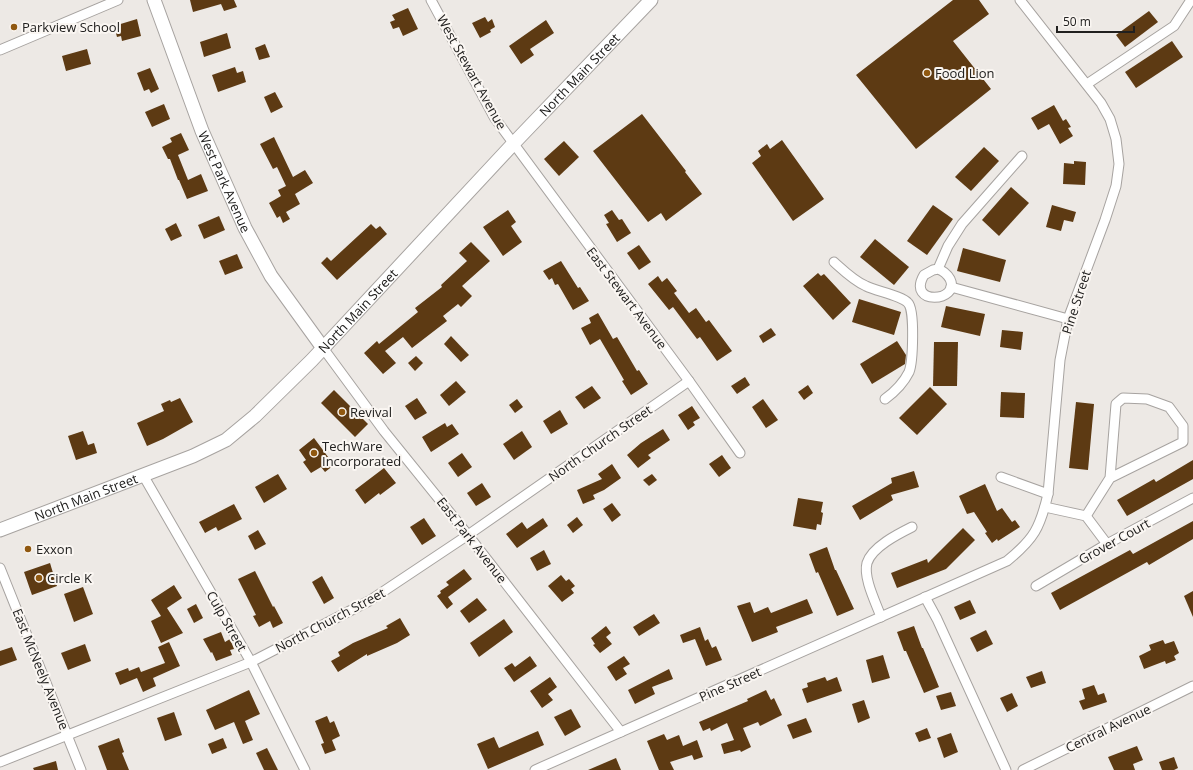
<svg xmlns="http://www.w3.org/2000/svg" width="1193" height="770" viewBox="0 0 1193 770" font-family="'Open Sans',sans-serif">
<rect width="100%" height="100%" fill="#ede9e5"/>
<g fill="#5d3a13">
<polygon points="190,0 234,0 237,7 224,11 221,4 193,12"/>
<polygon points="953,0 979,0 989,14 953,41 991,89 916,149 856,75"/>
<polygon points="408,8 418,29 403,36 399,27 393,29 390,22 395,20 392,15"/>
<polygon points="1149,11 1158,22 1125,47 1116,35"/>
<polygon points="485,17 488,22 492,19 495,27 490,30 491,32 480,38 472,23"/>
<polygon points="137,19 141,36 122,41 121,36 117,37 114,26"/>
<polygon points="546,20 554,33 530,49 534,55 521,64 509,46"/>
<polygon points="227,33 231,48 204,57 200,42"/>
<polygon points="1172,41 1183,57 1136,88 1125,72"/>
<polygon points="265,44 270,57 259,60 255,48"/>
<polygon points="87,49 91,64 66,71 62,56"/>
<polygon points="235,67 237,73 243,71 246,82 218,92 212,75"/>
<polygon points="150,68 159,89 151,93 149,89 144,91 137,73"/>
<polygon points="275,92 283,107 271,113 264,97"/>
<polygon points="164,104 170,119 152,127 145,112"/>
<polygon points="1054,105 1063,121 1066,119 1071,127 1068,128 1073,136 1060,144 1049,124 1038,130 1031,118"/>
<polygon points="642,114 686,171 685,172 702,194 666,221 661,213 648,222 593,151"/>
<polygon points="181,133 189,150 178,155 188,180 201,174 208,191 187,199 179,180 178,180 170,159 168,159 162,147 172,142 170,138"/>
<polygon points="274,137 293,177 305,170 313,183 295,194 300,204 286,212 290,219 283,223 280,216 277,218 269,203 281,196 278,190 286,186 277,167 273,169 260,144"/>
<polygon points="782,140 824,199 793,221 752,163 761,156 758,151 767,144 770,149"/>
<polygon points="564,141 579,157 559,176 544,159"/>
<polygon points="984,147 999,161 971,191 955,177"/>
<polygon points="1074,161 1086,162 1085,185 1063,184 1064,163 1074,164"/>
<polygon points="1011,187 1029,203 999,236 982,220"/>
<polygon points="933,205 953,219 927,255 907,241"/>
<polygon points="1052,205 1076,212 1073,222 1064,220 1061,231 1046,227"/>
<polygon points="508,210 516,222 511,226 522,242 503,256 483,227"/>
<polygon points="612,210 619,220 622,219 631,233 617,242 606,224 609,223 604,215"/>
<polygon points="219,216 225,230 204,239 198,225"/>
<polygon points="176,223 182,236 171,241 165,229"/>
<polygon points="371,224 376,229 380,226 387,234 337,280 321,263 327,257 331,261"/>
<polygon points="875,239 909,267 894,285 860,257"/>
<polygon points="471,242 490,261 462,286 472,296 461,307 458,304 443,316 447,321 412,348 403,337 385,351 396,363 383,374 364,353 377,341 379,344 418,312 415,308 442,287 441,285 467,261 459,253"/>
<polygon points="639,245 651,262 639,270 627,253"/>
<polygon points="963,248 1006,260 1000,282 957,271"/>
<polygon points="237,254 243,268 225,275 219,261"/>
<polygon points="561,261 578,288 580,287 589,301 573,310 558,284 555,285 552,278 549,280 543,271"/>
<polygon points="818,273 821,276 824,274 851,303 833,320 803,286"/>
<polygon points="658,276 662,282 667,278 677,291 674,293 689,313 696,308 706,322 709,320 732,351 717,361 700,337 697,339 673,307 669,310 648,284"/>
<polygon points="859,299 901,312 894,335 852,322"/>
<polygon points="946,306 985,314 980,336 941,327"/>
<polygon points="598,313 613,339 617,337 637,371 639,370 648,384 631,395 622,381 624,380 600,339 590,345 581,328 591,323 589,318"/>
<polygon points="771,328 776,335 763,343 759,336"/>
<polygon points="1002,330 1023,332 1021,350 1000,347"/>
<polygon points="451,336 469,355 461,362 444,344"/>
<polygon points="897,341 906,355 905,364 872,384 860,364"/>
<polygon points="934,342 958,342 957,386 933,386"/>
<polygon points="416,356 423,363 415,371 408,363"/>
<polygon points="745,377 750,385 737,394 731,386"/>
<polygon points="456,381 466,392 449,406 440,395"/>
<polygon points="808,385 813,393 804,400 798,392"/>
<polygon points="592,386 601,398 584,409 575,397"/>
<polygon points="930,387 947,404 917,435 899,418"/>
<polygon points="334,390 368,424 355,437 321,403"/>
<polygon points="1001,392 1025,393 1024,418 1000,417"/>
<polygon points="180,398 193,422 163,439 147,446 137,423 164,411 161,404 170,400 171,402"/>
<polygon points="417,398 427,413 415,420 405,406"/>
<polygon points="517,399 523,407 515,413 509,405"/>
<polygon points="763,399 778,420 766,428 752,407"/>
<polygon points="1076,402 1094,404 1088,470 1069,468"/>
<polygon points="692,406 700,418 693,422 695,425 688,430 678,415"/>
<polygon points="560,410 568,424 551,434 543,421"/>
<polygon points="445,423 447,427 452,424 459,434 431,452 422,437"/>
<polygon points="663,429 670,440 648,455 651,458 638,468 627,455 641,443"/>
<polygon points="83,431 88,445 94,443 97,453 76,460 68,436"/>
<polygon points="522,431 532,447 514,460 503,444"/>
<polygon points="314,438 334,465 325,472 321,467 311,473 303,462 306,460 299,450"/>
<polygon points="462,453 472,467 458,477 448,463"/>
<polygon points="722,455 731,468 719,477 709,464"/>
<polygon points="1193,460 1193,479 1127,516 1117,500 1154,479 1156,482"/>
<polygon points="612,464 621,478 604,490 593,495 595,499 583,504 577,490 602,479 598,474"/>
<polygon points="384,468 396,483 380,495 379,493 365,504 355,490"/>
<polygon points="914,471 919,487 891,495 893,500 860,520 852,506 892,483 891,478"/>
<polygon points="278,474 287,489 264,503 255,487"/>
<polygon points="652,474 657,480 649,486 643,480"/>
<polygon points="482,483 491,497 476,506 467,493"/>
<polygon points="985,484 997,511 1002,508 1012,522 1015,520 1020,527 998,541 997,539 992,543 985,533 987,532 974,512 967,514 959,496"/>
<polygon points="798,498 823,502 821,512 823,513 821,525 817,524 816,530 793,526"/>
<polygon points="612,503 621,515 612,522 603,509"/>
<polygon points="234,504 242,519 218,531 216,527 205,533 199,522"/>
<polygon points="577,517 583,525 573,533 567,525"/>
<polygon points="424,518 436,536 422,545 410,527"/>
<polygon points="543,518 548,526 517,548 506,534 522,522 527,529"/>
<polygon points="1193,521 1193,539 1149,565 1147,562 1060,610 1051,593 1130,550 1133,554"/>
<polygon points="963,528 975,540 946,569 897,588 891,573 927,559 928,563"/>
<polygon points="258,530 266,544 255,550 248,536"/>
<polygon points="827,547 835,570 836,570 854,609 837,616 818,572 816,573 809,554"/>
<polygon points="544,550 551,564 537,571 530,558"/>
<polygon points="50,563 57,586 32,595 24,572"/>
<polygon points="464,569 472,579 448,597 453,604 447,609 437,596 441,593 440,591 449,585 446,582"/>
<polygon points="255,571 273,607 274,606 283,623 273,628 270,621 259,627 253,616 256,615 238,579"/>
<polygon points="561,575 566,581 569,579 575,586 571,589 574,593 562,602 548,586"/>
<polygon points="322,576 334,598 324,604 312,582"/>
<polygon points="174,585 182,598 167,608 183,633 161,643 151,621 161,616 151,600"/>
<polygon points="83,587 93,614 74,622 64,594"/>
<polygon points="1193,591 1193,617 1184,596"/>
<polygon points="477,598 487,610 469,623 460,611"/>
<polygon points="807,599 813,613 776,627 778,632 752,642 737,606 750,602 754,613 768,607 771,613"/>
<polygon points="970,600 976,613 960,620 954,607"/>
<polygon points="196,604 203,618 194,623 187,609"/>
<polygon points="654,614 660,623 639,636 633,627"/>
<polygon points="400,618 410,635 397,643 367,656 367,654 338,672 331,661 340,656 338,652 353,643 388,628 386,626"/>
<polygon points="504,619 513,632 479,657 470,643"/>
<polygon points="606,626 611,633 606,637 612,644 600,653 593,645 595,644 591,638"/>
<polygon points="914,626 922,648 923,648 939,687 924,693 906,651 904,651 897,632"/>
<polygon points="700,627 705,641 708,639 712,648 716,646 722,660 706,666 695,639 683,643 680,635"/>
<polygon points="986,630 993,644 977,652 970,638"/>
<polygon points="221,632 225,642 230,639 234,649 230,650 232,655 216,661 212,652 211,653 203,639"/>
<polygon points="1163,640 1165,644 1174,641 1179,653 1174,656 1176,660 1166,664 1165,661 1144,669 1139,656 1151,650 1149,645"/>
<polygon points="169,642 180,666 153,678 156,686 143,692 137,678 120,685 115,673 128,668 129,671 139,667 141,672 165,663 158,647"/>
<polygon points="85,644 91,661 68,670 61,653"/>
<polygon points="12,647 17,660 0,666 0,651"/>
<polygon points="883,655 890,678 872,683 866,660"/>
<polygon points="530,656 537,666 514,682 504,668 512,663 515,667"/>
<polygon points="624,656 630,664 623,668 627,674 616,681 607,667"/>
<polygon points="669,669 673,679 652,687 655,694 635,704 628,690"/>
<polygon points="1042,671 1046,683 1031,688 1026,677"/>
<polygon points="550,677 557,687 548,694 553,700 542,708 530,691"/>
<polygon points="825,677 827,681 837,677 842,691 807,703 802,689 808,687 807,683"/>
<polygon points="1094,685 1098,695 1104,693 1107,702 1083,710 1079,701 1085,699 1082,689"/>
<polygon points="249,690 260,714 245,721 253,740 243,744 234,722 215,730 206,710"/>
<polygon points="766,690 771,700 774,698 782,715 760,726 758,722 743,728 751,747 741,752 740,750 724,754 721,744 734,740 727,723 711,731 710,728 703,731 699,722 748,701 747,699"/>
<polygon points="951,692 956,706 941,710 936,696"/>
<polygon points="1012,693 1018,706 1007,712 1000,698"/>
<polygon points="864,700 870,718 858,723 852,704"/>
<polygon points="571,709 581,727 565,736 554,717"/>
<polygon points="174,712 182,735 165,741 157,718"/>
<polygon points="327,716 330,723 334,721 340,736 332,740 336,750 325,754 321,744 324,743 315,721"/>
<polygon points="806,718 812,732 793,739 787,725"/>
<polygon points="927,728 931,738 919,742 915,733"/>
<polygon points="538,731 544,745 488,769 477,744 494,737 499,748"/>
<polygon points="951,733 958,752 944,758 937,738"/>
<polygon points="664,734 667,740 679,735 683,746 697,740 703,757 694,760 692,755 670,762 674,770 659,770 647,741"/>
<polygon points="119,738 124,752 122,753 129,770 107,770 98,746"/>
<polygon points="223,738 227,748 212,754 208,744"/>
<polygon points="1137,746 1143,760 1133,764 1135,770 1114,770 1108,757"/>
<polygon points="267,748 278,770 264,770 256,753"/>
<polygon points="1174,757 1178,768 1174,770 1162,770 1159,762"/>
<polygon points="616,758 621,770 588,770"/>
<polygon points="56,761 58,770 34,770 33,768"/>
</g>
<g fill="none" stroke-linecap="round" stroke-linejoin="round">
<defs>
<g id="street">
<polyline points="431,0 494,117 689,381 740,453"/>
<polyline points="0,50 118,0"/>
<polyline points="1087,84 1174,26 1191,0"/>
<path d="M 834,262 C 844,271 854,281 866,286 C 876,291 902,296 908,303 C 915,310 913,362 909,372 C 903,384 896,391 885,399"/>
<path d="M 938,269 C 944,271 947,274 950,279 C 961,302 906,306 924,275 L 933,270 L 938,269 L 948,246 L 962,224 L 1022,156"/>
<polyline points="951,287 1068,319"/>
<polyline points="323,348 384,431 468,535 621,732"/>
<polyline points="143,475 251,662 305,770"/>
<polyline points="1001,477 1048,494"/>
<polyline points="1045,507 1086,516 1107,544"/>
<polyline points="1086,516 1110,478 1116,404 1123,398 1147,399 1169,407 1183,426 1183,442 1110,478"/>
<polyline points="0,568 81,770"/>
<polyline points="1036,586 1107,544 1193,498"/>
<polyline points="925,597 937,619 1006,770"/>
<path d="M 881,617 C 876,603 863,578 867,563 C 872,547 898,534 912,527"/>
<polyline points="0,762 251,662 369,601 468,535 689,381"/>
<path d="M 535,770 L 1007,561 C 1034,539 1040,528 1048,494 L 1060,360 L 1068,319 L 1105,220 L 1116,186 L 1119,164 L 1116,139 L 1110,119 L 1101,103 L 1020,0"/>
<polyline points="1023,770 1193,686"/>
</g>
<g id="secondary">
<path id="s1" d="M 154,0 L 202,131 L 245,228 L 271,276 L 323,348"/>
<path id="s2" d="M 0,530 L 193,456 L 226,440 L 255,416 L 312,360 L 513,144 L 651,0"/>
</g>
</defs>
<use href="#street" stroke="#a7a3a0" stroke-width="11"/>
<use href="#secondary" stroke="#a7a3a0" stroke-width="15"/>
<use href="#street" stroke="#fff" stroke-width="9"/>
<use href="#secondary" stroke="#fff" stroke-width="13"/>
</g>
<g fill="#905810" stroke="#faf6f2" stroke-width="1.5">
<circle cx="14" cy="27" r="4"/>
<circle cx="927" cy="73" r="4"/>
<circle cx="342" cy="412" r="4"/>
<circle cx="314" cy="453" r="4"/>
<circle cx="28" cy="549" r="4"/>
<circle cx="39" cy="578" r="4"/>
</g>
<g text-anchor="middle" stroke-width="4" stroke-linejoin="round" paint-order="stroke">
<g font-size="13" fill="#21201f" stroke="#faf6f2" text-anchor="start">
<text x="22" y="32">Parkview School</text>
<text x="935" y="78">Food Lion</text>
<text x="350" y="417">Revival</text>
<text x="322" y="451">TechWare<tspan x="322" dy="15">Incorporated</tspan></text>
<text x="36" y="554">Exxon</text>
<text x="47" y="583">Circle K</text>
</g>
<g font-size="13" fill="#21201f" stroke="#faf6f2">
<text transform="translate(472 72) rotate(61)" y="5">West Stewart Avenue</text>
<text dy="5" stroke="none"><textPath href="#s2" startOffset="752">North Main Street</textPath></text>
<text dy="5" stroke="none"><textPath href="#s1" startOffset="195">West Park Avenue</textPath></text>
<text transform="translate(627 298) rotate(53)" y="5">East Stewart Avenue</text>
<text transform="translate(1076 302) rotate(-72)" y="5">Pine Street</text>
<text dy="5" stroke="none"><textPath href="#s2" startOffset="428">North Main Street</textPath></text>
<text transform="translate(600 443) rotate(-35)" y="5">North Church Street</text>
<text dy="5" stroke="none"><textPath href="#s2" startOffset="92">North Main Street</textPath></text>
<text transform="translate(472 540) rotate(52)" y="5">East Park Avenue</text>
<text transform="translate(1114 541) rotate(-29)" y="5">Grover Court</text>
<text transform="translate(330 620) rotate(-28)" y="5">North Church Street</text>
<text transform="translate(227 621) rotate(60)" y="5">Culp Street</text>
<text transform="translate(41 669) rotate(68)" y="5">East McNeely Avenue</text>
<text transform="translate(730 684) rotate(-24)" y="5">Pine Street</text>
<text transform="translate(1108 728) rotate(-26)" y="5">Central Avenue</text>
</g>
</g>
<path d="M1057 26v6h77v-6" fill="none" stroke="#21201f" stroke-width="2"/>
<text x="1063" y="26" font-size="12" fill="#21201f" stroke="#faf6f2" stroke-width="3" paint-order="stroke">50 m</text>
</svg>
